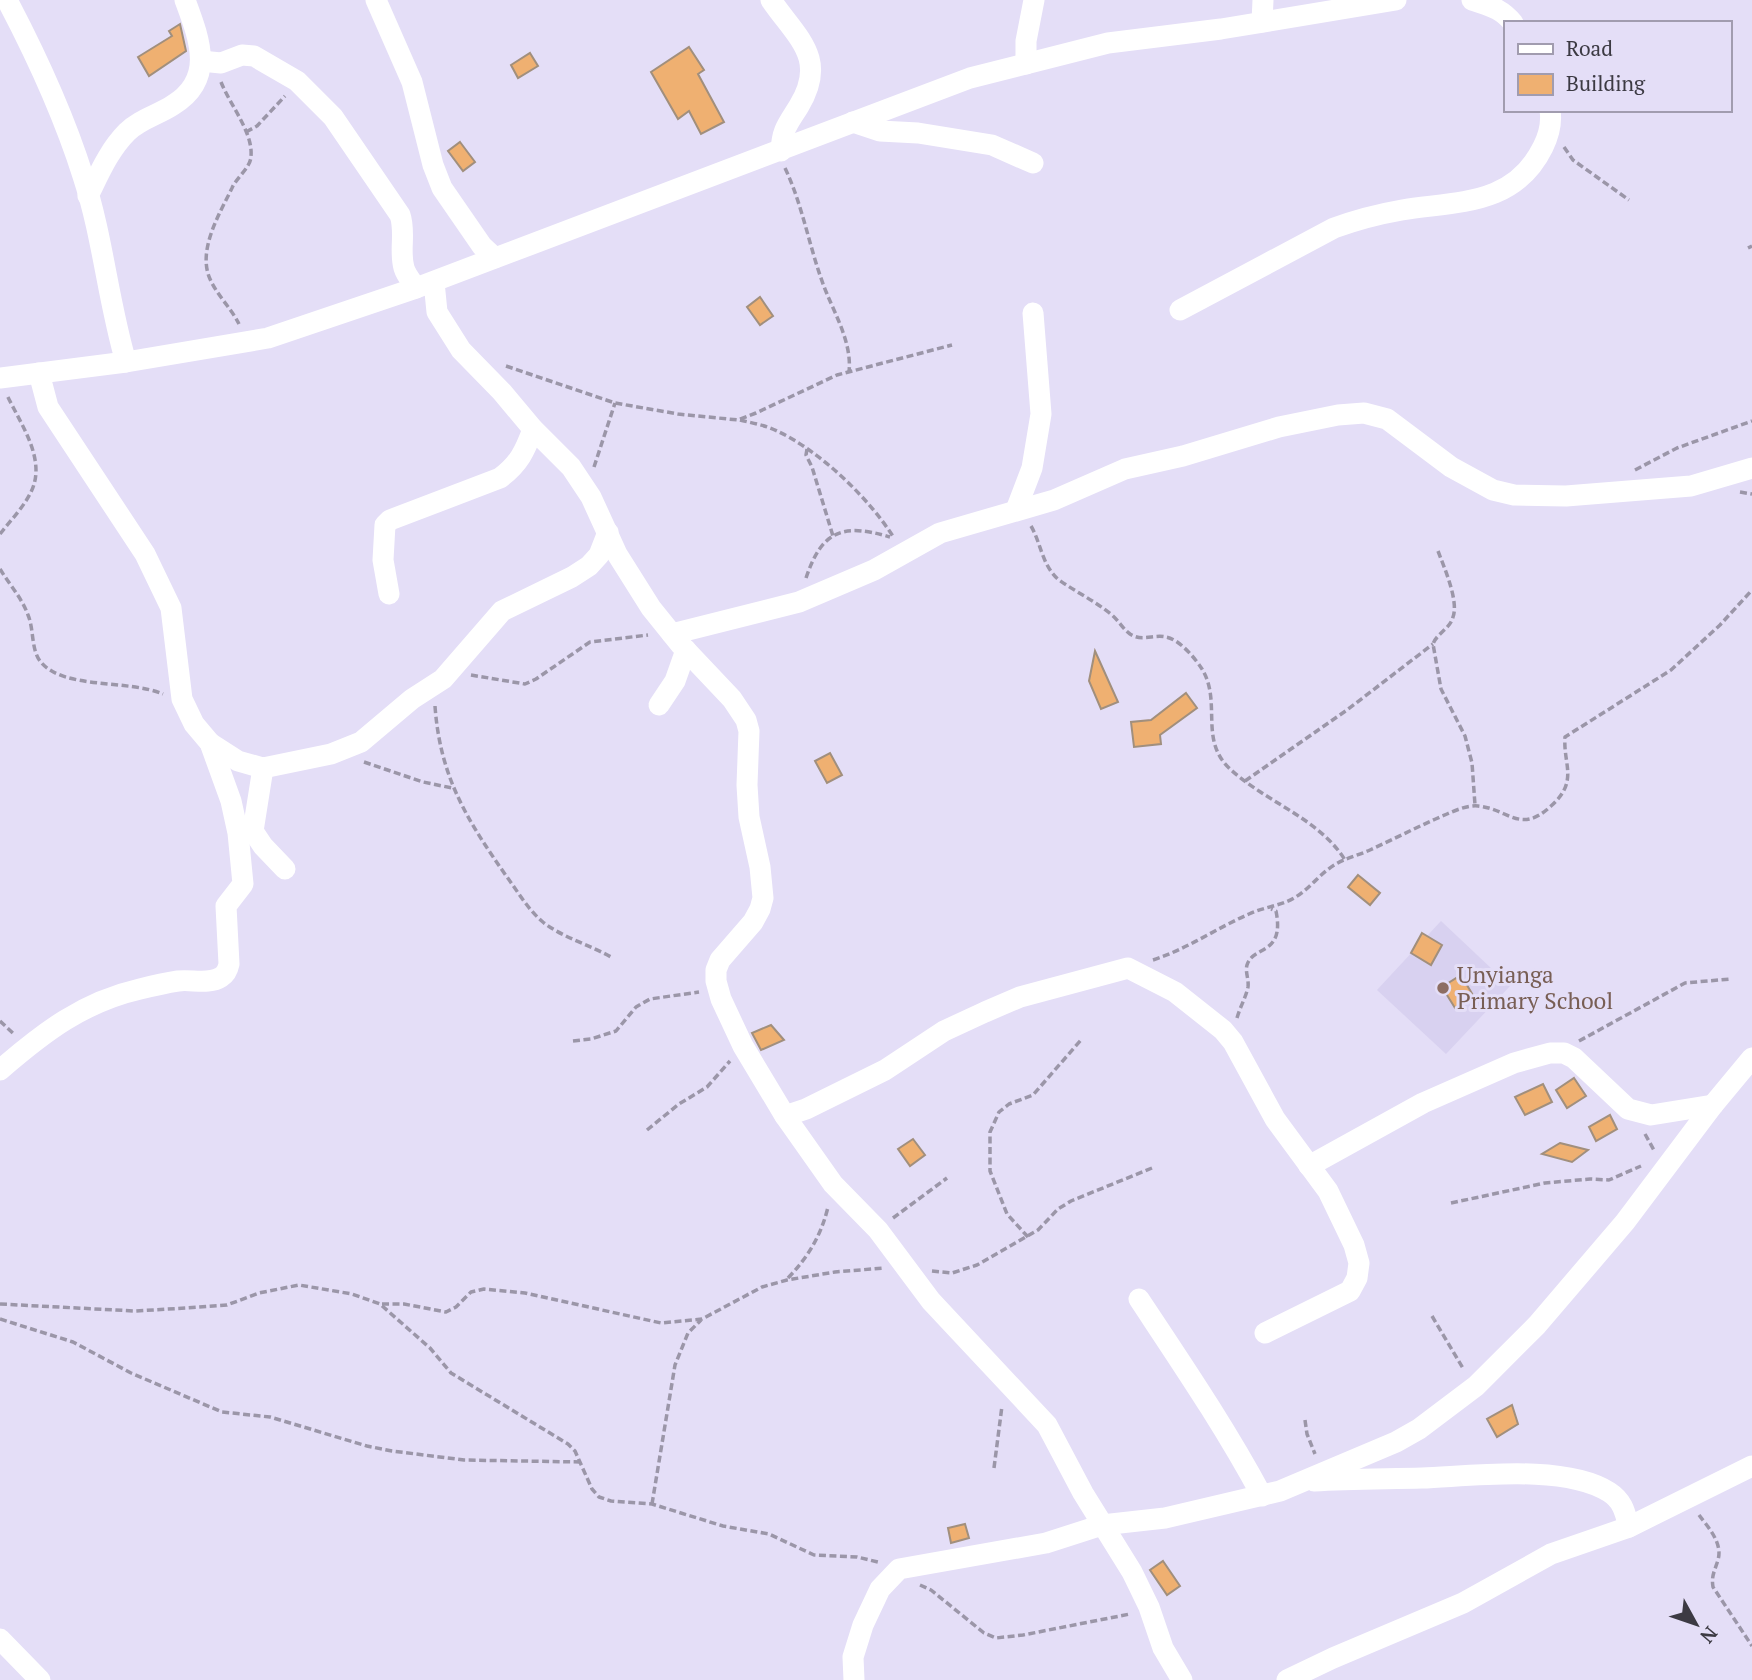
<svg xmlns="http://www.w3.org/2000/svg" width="1752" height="1680" viewBox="0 0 1752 1680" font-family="'PT Serif',serif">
<rect width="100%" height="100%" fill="#e4def7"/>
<polygon fill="#d8d1f0" points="1441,921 1510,986 1446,1054 1377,990"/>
<g fill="#efb071" stroke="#a18f7d" stroke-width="2">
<polygon points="180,24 186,51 149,76 138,57 172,36 169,31"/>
<polygon points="689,47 704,70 698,74 724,122 701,134 689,111 678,119 651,72"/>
<polygon points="530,53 538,66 518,78 511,65"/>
<polygon points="460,142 475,162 463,171 448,151"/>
<polygon points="760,297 773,316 760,325 747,307"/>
<polygon points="1095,651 1118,702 1101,709 1089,681"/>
<polygon points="1186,693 1197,708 1160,735 1161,744 1134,747 1131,722 1151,720"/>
<polygon points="830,753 842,775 827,783 815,761"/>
<polygon points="1358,875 1380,893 1370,905 1348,887"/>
<polygon points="1422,933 1442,945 1431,965 1411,953"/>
<polygon points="1461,975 1474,997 1455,1008 1442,987"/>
<polygon points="771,1025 784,1040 761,1050 752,1033"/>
<polygon points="1574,1078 1586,1096 1567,1108 1556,1090"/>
<polygon points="1543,1084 1552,1102 1525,1115 1515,1097"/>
<polygon points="1610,1115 1617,1129 1596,1141 1589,1127"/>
<polygon points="913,1139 925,1155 910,1166 898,1149"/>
<polygon points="1560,1143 1588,1150 1572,1162 1542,1154"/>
<polygon points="1512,1405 1518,1424 1497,1437 1487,1419"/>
<polygon points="965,1524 969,1538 951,1543 948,1528"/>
<polygon points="1163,1561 1180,1586 1167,1595 1150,1570"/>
</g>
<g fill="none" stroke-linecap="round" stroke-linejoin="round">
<g stroke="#9b96a8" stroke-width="3.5" stroke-dasharray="7 3.5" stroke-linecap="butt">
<path d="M 221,82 C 230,105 253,132 251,156 C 251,167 237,177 232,188 C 220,213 197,250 210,279 C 217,295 231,308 239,324"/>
<polyline points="246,132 257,126 285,96"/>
<polyline points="1564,147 1573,160 1629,200"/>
<path d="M 785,168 C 804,208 810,253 827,294 C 837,318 852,345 849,372"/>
<polyline points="1748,248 1752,246"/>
<polyline points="506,366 615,403 678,414 738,420 756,413 837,375 952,345"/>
<path d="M 740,420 C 752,423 765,425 777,431 C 820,451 869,498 894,538"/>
<polyline points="807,449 806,455 812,467 833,536"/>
<polyline points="594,467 615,403"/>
<polyline points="1635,470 1677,448 1752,421"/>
<polyline points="1740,492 1752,494"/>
<path d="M 1031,526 C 1041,543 1042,566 1059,580 C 1076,592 1095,601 1112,615 C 1119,621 1123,629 1130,634 C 1142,642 1154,634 1166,637 C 1179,639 1195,658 1202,669 C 1222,702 1199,739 1229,768 C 1265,802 1319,818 1345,860"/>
<path d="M 0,534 C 10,521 22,509 30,494 C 48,461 21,425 7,395"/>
<path d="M 1438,551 C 1444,567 1459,601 1453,617 C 1450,629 1437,633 1433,644 L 1441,689 L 1465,736 L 1472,763 L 1475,805"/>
<path d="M 0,569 C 9,584 22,598 28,615 C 34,629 31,649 40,661 C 62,690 128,679 163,694"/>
<path d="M 806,578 C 822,530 843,523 890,537"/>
<polyline points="471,675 525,684 536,679 590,642 648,635"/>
<path d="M 435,706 C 440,777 467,820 507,877 C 518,892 529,911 544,923 C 564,938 590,945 611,957"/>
<polyline points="364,762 423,782 452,788"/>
<polyline points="1245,781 1347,710 1433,644"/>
<path d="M 1153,960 C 1187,949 1217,928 1249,914 C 1264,907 1280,906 1294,898 C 1310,889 1320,873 1336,864 C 1346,858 1359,855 1370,850 C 1396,838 1421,825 1447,814 C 1456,810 1468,805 1478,806 C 1509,809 1520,835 1551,806 C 1579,781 1563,765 1565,737 L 1671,670 L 1720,625 L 1752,590"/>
<path d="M 1237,1018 C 1240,1007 1246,997 1248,987 C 1249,979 1245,972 1247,965 C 1253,945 1285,956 1276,911 L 1271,909"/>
<polyline points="0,1021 15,1035"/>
<polyline points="573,1041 591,1039 616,1031 636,1007 650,999 699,992"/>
<polyline points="1579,1041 1685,983 1730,979"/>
<polyline points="647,1130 679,1104 707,1087 730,1061"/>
<polyline points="1645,1134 1655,1152"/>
<polyline points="1451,1203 1545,1183 1590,1179 1609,1180 1641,1166"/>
<polyline points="893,1218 947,1178"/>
<polyline points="1028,1237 1007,1214 990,1171 990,1132 999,1112 1009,1104 1033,1095 1081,1040"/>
<polyline points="932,1271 952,1273 977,1265 1038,1230 1058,1209 1071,1201 1152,1168"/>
<path d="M 788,1278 C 808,1257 821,1236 828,1207"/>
<polyline points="0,1304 135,1311 186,1308 227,1305 259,1293 299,1285 352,1294 380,1304 430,1348 451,1373 568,1444 575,1451 592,1489 599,1497 611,1501 652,1504 723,1526 769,1534 814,1555 857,1557 878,1562"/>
<polyline points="382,1304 404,1304 446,1312 456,1307 471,1292 484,1289 525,1293 661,1323 702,1319 762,1287 787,1280 835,1272 884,1268"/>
<polyline points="1432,1316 1464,1370"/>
<polyline points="0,1319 73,1342 131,1373 222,1412 270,1417 367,1446 392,1451 464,1460 581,1462"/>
<polyline points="1305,1420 1307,1434 1315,1454"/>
<polyline points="994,1468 1002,1406"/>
<polyline points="652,1504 675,1365 688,1333 701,1320"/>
<path d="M 1699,1515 C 1708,1527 1723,1543 1718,1560 C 1715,1570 1711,1576 1713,1587 L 1752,1646"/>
<polyline points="920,1585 931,1590 984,1633 996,1638 1023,1635 1130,1614"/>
</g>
<g stroke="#fff" stroke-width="21">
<path d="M 7,0 C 36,55 64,116 83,176 C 103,237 108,301 126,362"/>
<polyline points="376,0 412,82 433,165 442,188 482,246 495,258"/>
<path d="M 771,0 C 797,38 828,58 799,106 C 788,124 782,129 781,151"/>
<path d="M 1472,0 C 1489,6 1501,8 1513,23"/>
<polyline points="1262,22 1263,0"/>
<path d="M 201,61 L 221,63 L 242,55 L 254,56 L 297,81 L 333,117 L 400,215 C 406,232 399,251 404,268 C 406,275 412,282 416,288"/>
<polyline points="1026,64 1026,41 1034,0"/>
<polyline points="853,122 880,131 918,133 992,145 1033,163"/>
<path d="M 88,196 C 99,174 109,150 127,132 C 140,119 158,115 173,105 C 216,79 199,38 185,0"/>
<polyline points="434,282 437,312 461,350 502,392 533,429 571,467 591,497 617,554 651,608 680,644 732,699 746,720 749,731 747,785 749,817 760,867 763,898 760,909 753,922 720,960 716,970 716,981 721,999 743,1046 785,1116 833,1184 878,1230 931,1301 1047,1425 1083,1493 1132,1572 1149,1607 1163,1648 1182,1680"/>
<path d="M 1180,310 L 1334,228 C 1356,220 1379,214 1402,210 C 1458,201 1514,206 1543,147 C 1549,135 1552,123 1550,110"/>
<polyline points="0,378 126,362 268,338 416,288 970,78 1108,43 1221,29 1396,0"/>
<polyline points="1016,510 1032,468 1041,414 1033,313"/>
<path d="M 389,594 L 383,560 L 385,525 L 390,520 L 500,478 C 519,464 525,451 533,429"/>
<polyline points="672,634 799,602 874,570 940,533 1054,500 1125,469 1183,456 1279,427 1338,415 1364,413 1387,419 1451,467 1493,490 1514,495 1566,496 1691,486 1752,468"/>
<polyline points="659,705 675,681 686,650"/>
<polyline points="210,743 238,761 263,768 331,754 361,742 412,699 443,679 502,611 572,577 589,566 599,555 608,532"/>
<polyline points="263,768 253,831 263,846 285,869"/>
<path d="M 0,1070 C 44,1032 83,1002 140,989 C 152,986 165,983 178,981 C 191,979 209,985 221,977 C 226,974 228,969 229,964 L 226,906 L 243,884 L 238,833 L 231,801 L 210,743 L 194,724 L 182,699 L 171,608 L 145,554 L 48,407 L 39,373"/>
<polyline points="785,1116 806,1109 885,1070 944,1031 985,1012 1020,997 1128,968 1175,992 1223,1030 1233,1042 1275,1119 1328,1191 1354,1245 1359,1263 1357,1278 1350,1291 1265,1333"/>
<polyline points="1309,1166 1423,1103 1514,1063 1550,1053 1564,1053 1574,1058 1628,1109 1651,1115 1713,1105"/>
<path d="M 1139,1299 C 1182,1364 1225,1427 1262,1496"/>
<path d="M 1314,1481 C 1350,1479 1386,1479 1422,1478 C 1473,1476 1565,1464 1609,1492 C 1623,1501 1625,1512 1629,1527"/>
<polyline points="0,1639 40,1680"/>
<polyline points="854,1680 853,1657 863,1625 880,1589 899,1569 1046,1543 1102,1525 1165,1518 1280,1491 1396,1442 1419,1429 1476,1386 1537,1325 1625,1222 1713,1105 1752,1058"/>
<polyline points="1287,1680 1333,1658 1463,1603 1551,1554 1629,1527 1752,1466"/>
</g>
</g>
<circle fill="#8d6e63" stroke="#e4def7" stroke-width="2.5" cx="1443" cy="988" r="7"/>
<g text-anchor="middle" stroke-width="6" stroke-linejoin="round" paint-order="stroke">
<g font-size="23" fill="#785e54" stroke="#e4def7" text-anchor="start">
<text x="1457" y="983">Unyianga<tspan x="1457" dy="26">Primary School</tspan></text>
</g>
</g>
<rect x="1504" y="21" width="228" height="91" fill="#e4def7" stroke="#a19caf" stroke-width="2"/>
<rect x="1518" y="44" width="35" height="10" fill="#ffffff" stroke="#a19caf" stroke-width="2"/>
<text x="1566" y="56" font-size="21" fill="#3c3a43">Road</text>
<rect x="1518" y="74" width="35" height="21" fill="#efb071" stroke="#a19caf" stroke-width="2"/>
<text x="1566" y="91" font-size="21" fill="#3c3a43">Building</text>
<g transform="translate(1696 1624) rotate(130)" stroke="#e4def7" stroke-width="5" paint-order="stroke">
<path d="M0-5L12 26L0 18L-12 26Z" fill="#3c3a43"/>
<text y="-10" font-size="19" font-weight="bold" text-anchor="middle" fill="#3c3a43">N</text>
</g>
</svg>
